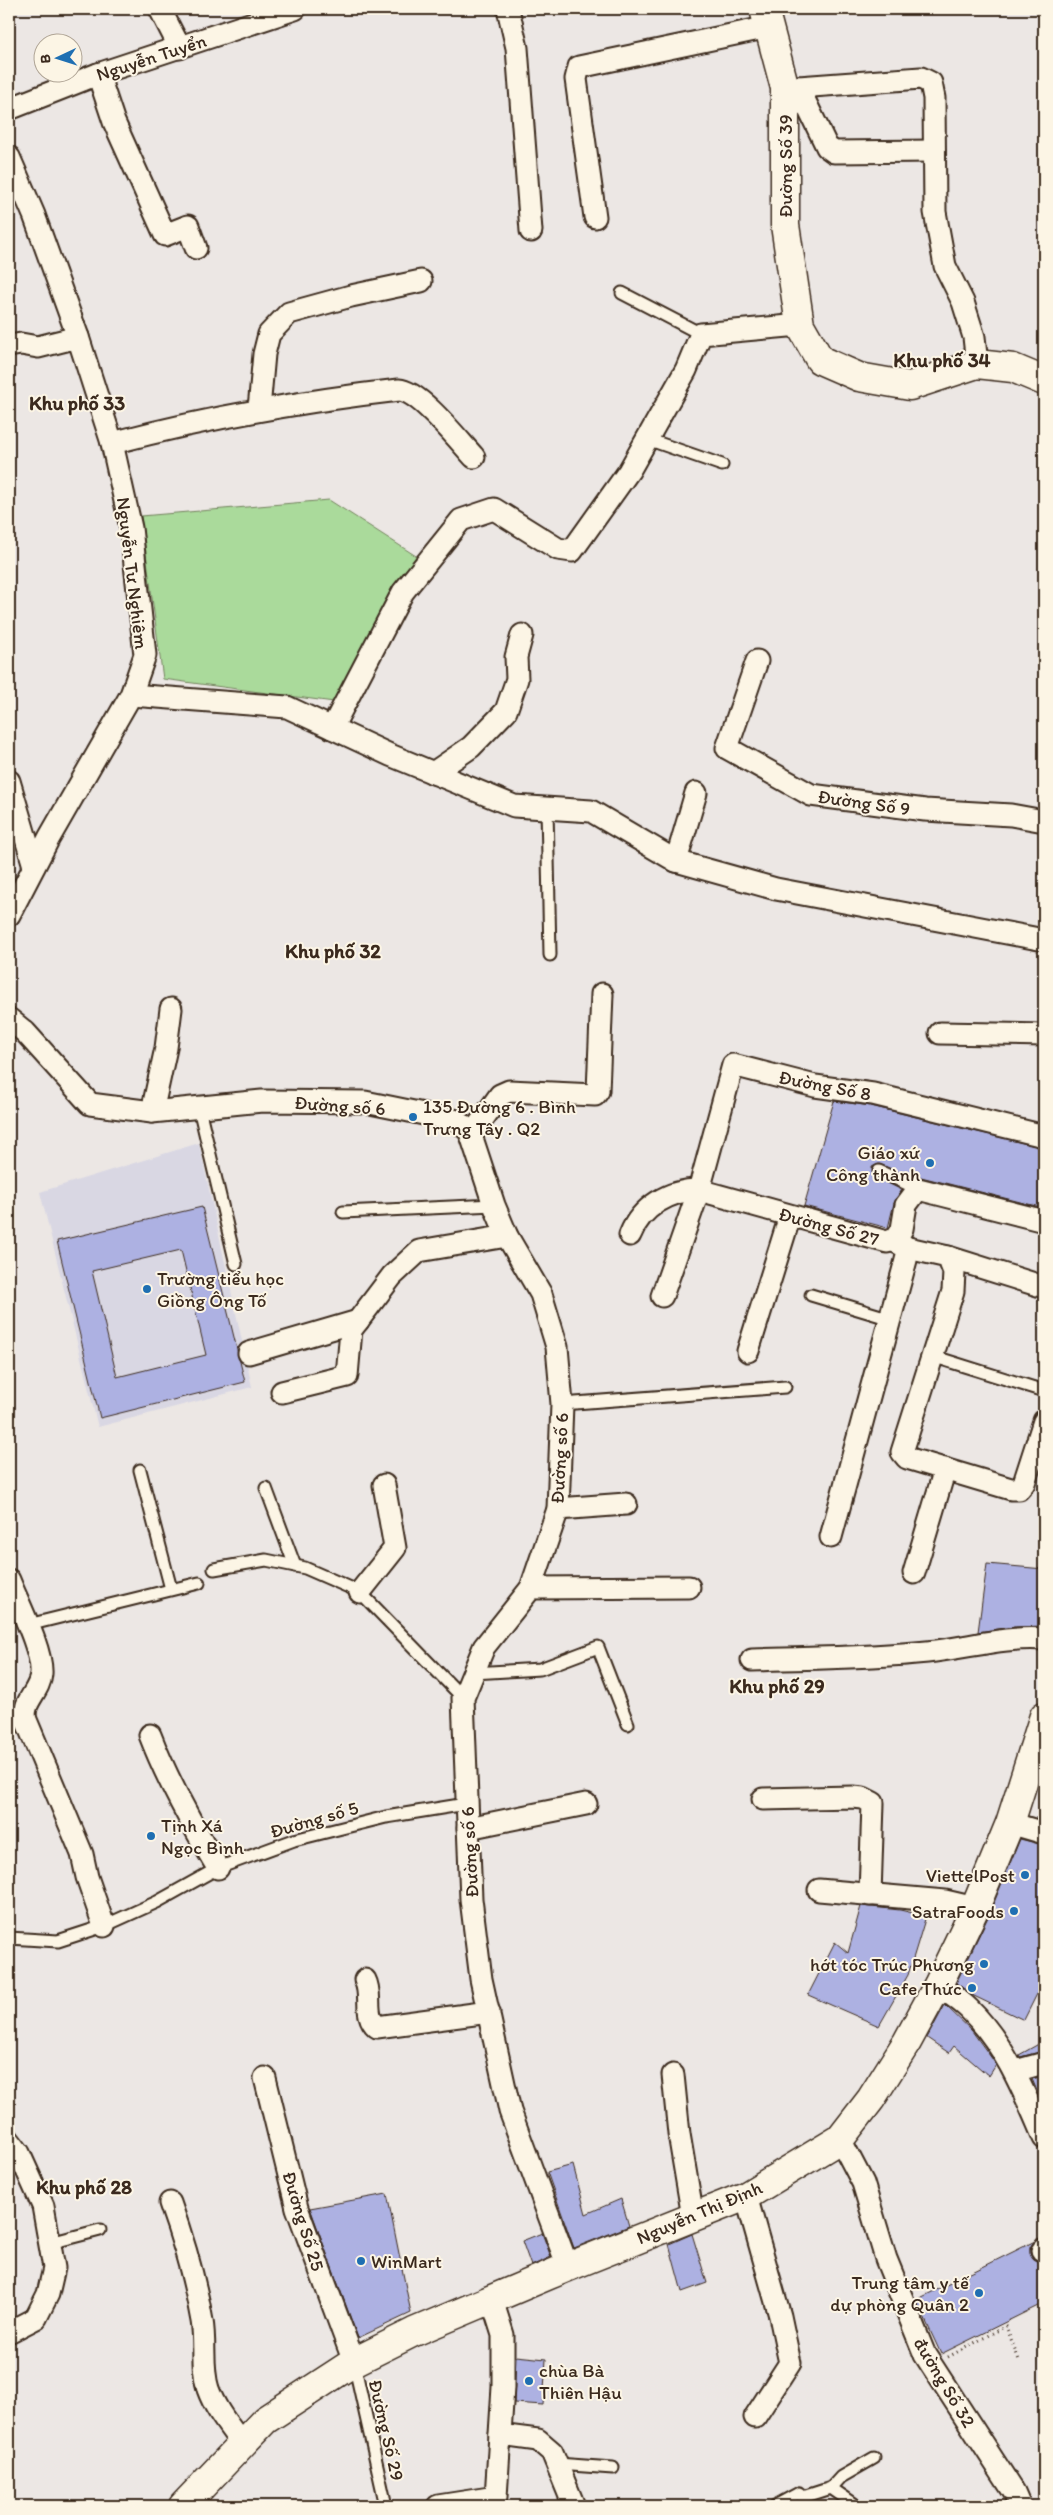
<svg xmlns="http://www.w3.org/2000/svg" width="1053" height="2515" viewBox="0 0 1053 2515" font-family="Itim,sans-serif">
<rect width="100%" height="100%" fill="#ece7e4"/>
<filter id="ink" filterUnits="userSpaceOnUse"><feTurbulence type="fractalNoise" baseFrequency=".02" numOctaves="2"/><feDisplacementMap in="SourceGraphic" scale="10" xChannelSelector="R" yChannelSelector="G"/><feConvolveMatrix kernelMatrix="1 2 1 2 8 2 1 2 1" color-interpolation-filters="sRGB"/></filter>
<g filter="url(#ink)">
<polygon fill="#d9d7e3" points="199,1143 252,1387 98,1427 40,1192"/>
<polygon fill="#aada9b" stroke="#72825c" points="329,500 416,556 334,702 163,679 141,516"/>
<g fill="#adb1e2" stroke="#3b2a1e" fill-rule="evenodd">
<polygon points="834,1101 871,1106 1044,1148 1044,1208 921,1177 912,1178 879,1164 872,1167 873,1176 902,1190 894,1203 888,1228 804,1206"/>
<path d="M 202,1207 L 245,1382 L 100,1418 L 57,1241 ZM 181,1250 L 206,1355 L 117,1377 L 92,1271 Z"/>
<polygon points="987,1564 1044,1569 1044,1626 1014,1627 978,1632"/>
<polygon points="1020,1839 1044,1845 1044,1980 1024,2020 974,1996 956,1983 988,1917"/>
<polygon points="861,1906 900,1910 926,1916 908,1975 879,2026 808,1995 835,1942 848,1953"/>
<polygon points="945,2005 972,2031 993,2060 996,2065 989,2076 954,2046 949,2053 927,2038"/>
<polygon points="1044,2041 1044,2051 1020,2057 1019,2055"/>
<polygon points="1044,2076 1044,2107 1032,2079"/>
<polygon points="573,2165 586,2214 621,2199 629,2226 574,2248 547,2172"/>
<polygon points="387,2194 411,2313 358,2338 310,2208"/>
<polygon points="542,2233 551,2257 531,2266 522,2241"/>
<polygon points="692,2234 707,2283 682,2292 669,2244"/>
<polygon points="1035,2241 1030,2247 1030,2254 1034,2260 1044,2263 1044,2303 941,2354 916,2300"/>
<polygon points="516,2356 546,2359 543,2405 514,2403"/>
</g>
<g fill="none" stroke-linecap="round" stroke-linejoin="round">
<defs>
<g id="lane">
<polyline points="622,293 701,334"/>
<polyline points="647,439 722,465"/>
<polyline points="547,808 550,955"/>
<polyline points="199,1108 236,1264"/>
<polyline points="879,1171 918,1189"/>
<polyline points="343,1212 494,1205"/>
<polyline points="811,1295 891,1319"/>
<polyline points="932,1356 1044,1391"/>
<polyline points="562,1404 785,1387"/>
<polyline points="140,1470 171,1589"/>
<polyline points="266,1488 295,1566"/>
<polyline points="214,1569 266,1560 305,1568 360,1592 463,1698"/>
<polyline points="28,1625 199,1583"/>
<polyline points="473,1673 540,1669 598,1647 628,1724"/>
<polyline points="9,1938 58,1941 104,1926 157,1902 218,1868 294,1840 386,1817 466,1804"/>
<polyline points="50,2243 100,2230"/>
<polyline points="354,2363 386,2506"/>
<polyline points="557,2464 613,2468"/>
<polyline points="831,2488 857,2506"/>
<polyline points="803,2497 831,2488 841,2477 874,2458"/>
<polyline points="775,2506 799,2493 803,2497"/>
</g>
<g id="street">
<polyline points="160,9 180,48"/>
<polyline points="508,9 517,48 531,231"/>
<polyline points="98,74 114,122 165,235 188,226 196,248"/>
<polyline points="798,87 827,147 834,152 934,151"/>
<polyline points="785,88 921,78 931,83 934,98 935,212 945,266 963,302 974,337 977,364"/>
<polyline points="9,109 98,74 295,9"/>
<polyline points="9,157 34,215 78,337 112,443 131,528 145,655 131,695 49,838 9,915"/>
<polyline points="595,217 576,79 579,67 769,27"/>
<polyline points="9,346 21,344 38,347 78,337"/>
<polyline points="259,409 264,354 269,334 289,313 351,296 421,281"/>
<path d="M 112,443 C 207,418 302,401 399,390 C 420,391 459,441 474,457"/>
<polyline points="757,661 727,748 811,795 925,810 1011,815 1044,821"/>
<polyline points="131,695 287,707 390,755 514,806 591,811 676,861 776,889 1044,940"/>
<polyline points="332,728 403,592 461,520 494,509 558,549 572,551 629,471 686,370 701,334 800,325"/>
<polyline points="433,773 471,747 506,711 517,679 516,657 522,635"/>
<polyline points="9,781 34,866"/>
<polyline points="676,861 696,793"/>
<polyline points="9,1019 25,1032 90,1104 152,1112 262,1101 365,1102 458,1121 470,1132 494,1205 507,1236 541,1294 557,1347 562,1404 558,1509 531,1588 484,1647 463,1698 471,1899 481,1979 510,2111 568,2267"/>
<polyline points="940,1033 1044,1035"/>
<polyline points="152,1112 166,1048 171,1009"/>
<polyline points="470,1132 475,1130 500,1095 509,1091 595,1095 598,1091 602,994"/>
<path d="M 630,1235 C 641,1207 669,1190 699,1190 L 887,1242 L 897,1238 L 902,1229 L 906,1205 L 918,1189 L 1044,1221"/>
<polyline points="908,1248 948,1257 954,1272 953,1291 902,1452 907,1458 1011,1489 1019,1489 1024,1483 1044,1421"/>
<polyline points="948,1257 1044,1287"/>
<polyline points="662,1296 699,1190 733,1065 815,1086 873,1094 1044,1136"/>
<polyline points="748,1351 790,1216"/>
<polyline points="249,1353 358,1321"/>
<polyline points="282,1392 347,1376 351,1330 392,1276 419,1251 507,1236"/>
<polyline points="558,1509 626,1504"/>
<polyline points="831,1537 906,1260 908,1248 896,1242"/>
<polyline points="914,1573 945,1469"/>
<path d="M 9,1580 C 18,1603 43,1651 41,1674 C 40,1692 21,1702 26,1720 L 82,1854 L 87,1877 L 104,1926"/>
<polyline points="531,1588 689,1587"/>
<polyline points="360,1592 395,1548 384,1485"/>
<path d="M 752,1660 C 811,1658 870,1658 927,1652 C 967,1648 1005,1636 1044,1639"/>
<path d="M 150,1735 C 168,1782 192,1825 218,1868"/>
<polyline points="763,1799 853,1797 863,1798 873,1803 870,1895"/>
<polyline points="1010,1823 1044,1833"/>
<polyline points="468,1828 586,1804"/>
<polyline points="819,1890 945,1901 975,1908"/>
<path d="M 365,1980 C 373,1995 363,2015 377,2027 L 489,2012"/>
<path d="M 938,1985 C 948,1993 960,2000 969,2009 C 1005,2044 1024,2092 1044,2138"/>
<polyline points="1015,2071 1044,2063"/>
<polyline points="673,2075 679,2134 693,2217"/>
<polyline points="265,2078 297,2208 354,2362"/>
<polyline points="840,2139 863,2183 886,2259 925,2355 1014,2492 1020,2506"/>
<polyline points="9,2140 19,2153 43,2206 54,2268 48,2294 36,2318 9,2332"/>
<polyline points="746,2196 780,2316 790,2363 755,2417"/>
<path d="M 170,2203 C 184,2242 195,2280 202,2321 C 206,2344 201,2367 208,2389 C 215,2409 230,2427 242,2444"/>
<polyline points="1042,2251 1044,2249"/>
<polyline points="500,2435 538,2440 552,2452 574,2506"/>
<polyline points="438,2506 496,2497 503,2387 503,2335 492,2300"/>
</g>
<g id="secondary">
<polyline points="764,9 785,88 785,225 800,325 820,360 859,377 910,386 977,364 1013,368 1044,381"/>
<polyline points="183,2506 265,2420 354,2362 414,2332 568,2267 746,2196 840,2139 871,2099 907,2042 938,1985 975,1908 1010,1823 1044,1716"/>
</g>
</defs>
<use href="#lane" stroke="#3b2a1e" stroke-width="15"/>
<use href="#street" stroke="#3b2a1e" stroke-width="25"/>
<use href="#secondary" stroke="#3b2a1e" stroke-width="31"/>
<polyline stroke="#3b2a1e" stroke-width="3" stroke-dasharray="1 4" stroke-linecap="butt" points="948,2357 1006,2326 1019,2360"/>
<use href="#lane" stroke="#fcf5e5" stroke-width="11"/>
<use href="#street" stroke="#fcf5e5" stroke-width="21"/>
<use href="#secondary" stroke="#fcf5e5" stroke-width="28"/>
</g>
</g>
<g fill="#1f6fb2" stroke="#fcf5e5" stroke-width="2">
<circle cx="413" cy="1117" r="5"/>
<circle cx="930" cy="1163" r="5"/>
<circle cx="147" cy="1289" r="5"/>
<circle cx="151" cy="1836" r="5"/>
<circle cx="1025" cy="1875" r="5"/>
<circle cx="1014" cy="1911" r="5"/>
<circle cx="984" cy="1964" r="5"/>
<circle cx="972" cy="1988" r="5"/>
<circle cx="361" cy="2261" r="5"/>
<circle cx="979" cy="2293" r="5"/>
<circle cx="529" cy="2381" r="5"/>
</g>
<g text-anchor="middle" stroke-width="4" stroke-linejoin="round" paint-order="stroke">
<g font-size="19" fill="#3b2a1e" stroke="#fcf5e5">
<text transform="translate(151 57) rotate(-18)" y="7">Nguyễn Tuyển</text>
<text transform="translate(785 166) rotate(-90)" y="7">Đường Số 39</text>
<text transform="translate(133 573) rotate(83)" y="7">Nguyễn Tư Nghiêm</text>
<text transform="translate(864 802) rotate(8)" y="7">Đường Số 9</text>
<text transform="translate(825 1085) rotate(11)" y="7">Đường Số 8</text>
<text transform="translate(340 1105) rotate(4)" y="7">Đường số 6</text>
<text transform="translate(829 1226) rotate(15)" y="7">Đường Số 27</text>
<text transform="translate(559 1458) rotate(-87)" y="7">Đường số 6</text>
<text transform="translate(314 1819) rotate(-16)" y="7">Đường số 5</text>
<text transform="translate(469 1852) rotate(-93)" y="7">Đường số 6</text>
<text transform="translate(699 2212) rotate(-23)" y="7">Nguyễn Thị Định</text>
<text transform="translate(304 2221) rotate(73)" y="7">Đường Số 25</text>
<text transform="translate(945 2382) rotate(59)" y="7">đường Số 32</text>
<text transform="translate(387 2430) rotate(77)" y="7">Đường Số 29</text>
</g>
<g font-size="19" fill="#3b2a1e" stroke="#fcf5e5" text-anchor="end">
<text x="423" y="1113" text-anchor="start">135 Đường 6 . Bình<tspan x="423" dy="22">Trưng Tây . Q2</tspan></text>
<text x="920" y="1159">Giáo xứ<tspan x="920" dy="22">Công thành</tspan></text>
<text x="157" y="1285" text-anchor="start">Trường tiểu học<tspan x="157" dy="22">Giồng Ông Tố</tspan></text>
<text x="161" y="1832" text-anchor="start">Tịnh Xá<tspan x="161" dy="22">Ngọc Bình</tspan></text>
<text x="1015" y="1882">ViettelPost</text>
<text x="1004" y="1918">SatraFoods</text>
<text x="974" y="1971">hớt tóc Trúc Phương</text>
<text x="962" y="1995">Cafe Thức</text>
<text x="371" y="2268" text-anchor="start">WinMart</text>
<text x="969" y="2289">Trung tâm y tế<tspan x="969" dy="22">dự phòng Quân 2</tspan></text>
<text x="539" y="2377" text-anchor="start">chùa Bà<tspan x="539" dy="22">Thiên Hậu</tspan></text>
</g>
<g font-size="20" font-weight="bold" fill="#3b2a1e" stroke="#fcf5e5">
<text x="942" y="367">Khu phố 34</text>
<text x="77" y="410">Khu phố 33</text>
<text x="333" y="958">Khu phố 32</text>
<text x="777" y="1693">Khu phố 29</text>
<text x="84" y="2194">Khu phố 28</text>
</g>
</g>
<rect width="1053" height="2515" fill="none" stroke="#fcf5e5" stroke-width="30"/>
<rect x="15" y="15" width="1023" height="2485" fill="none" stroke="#3b2a1e" stroke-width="2" filter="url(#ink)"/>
<g transform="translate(58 58) rotate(266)"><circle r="24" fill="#fcf5e5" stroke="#afa495"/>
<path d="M0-4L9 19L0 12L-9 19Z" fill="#1f6fb2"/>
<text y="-8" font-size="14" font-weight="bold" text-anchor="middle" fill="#3b2a1e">B</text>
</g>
</svg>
